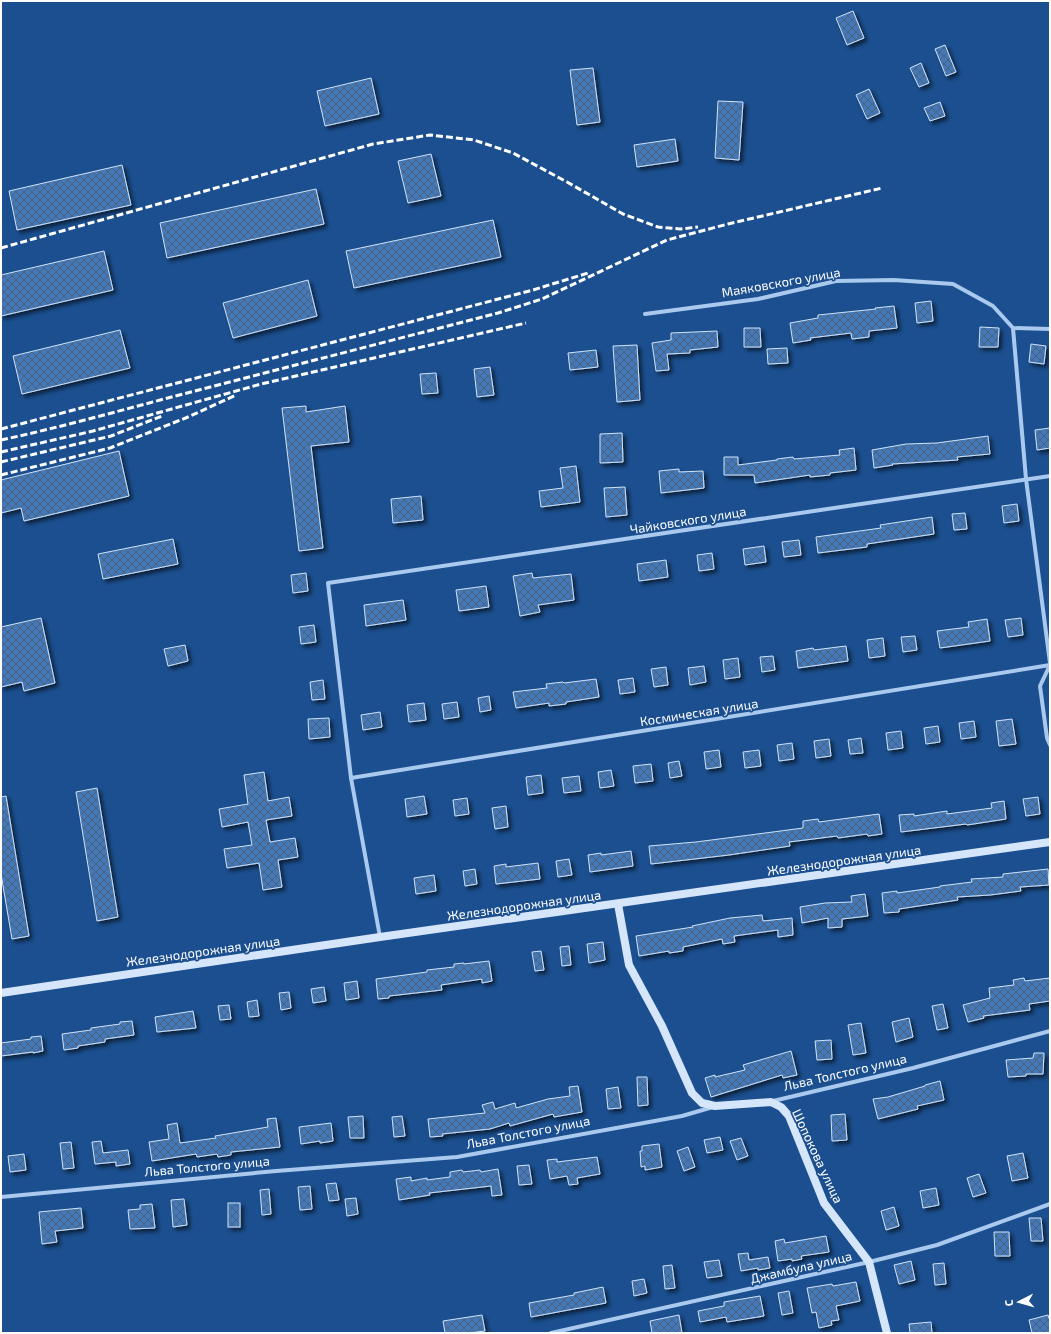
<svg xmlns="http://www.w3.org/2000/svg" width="1051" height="1334" viewBox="0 0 1051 1334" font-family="'Exo 2',sans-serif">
<defs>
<pattern id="building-cross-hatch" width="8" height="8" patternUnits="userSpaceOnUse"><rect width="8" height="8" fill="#4478b7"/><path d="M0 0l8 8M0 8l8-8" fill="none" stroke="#486282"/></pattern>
<filter id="shadow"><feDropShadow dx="3" dy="3" stdDeviation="2" flood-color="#0009"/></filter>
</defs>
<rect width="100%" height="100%" fill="#1b4f8f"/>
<g fill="url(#building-cross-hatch)" stroke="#cfe3fa" filter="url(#shadow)">
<polygon points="853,11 864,38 847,45 836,18"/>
<polygon points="945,45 956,72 946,76 935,49"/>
<polygon points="921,63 929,83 919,87 910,68"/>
<polygon points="593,68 600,122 577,125 570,70"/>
<polygon points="371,78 379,114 325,126 317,91"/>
<polygon points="869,89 880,113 867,119 856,95"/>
<polygon points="718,101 743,102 739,160 715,158"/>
<polygon points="940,102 945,116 930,121 924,108"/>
<polygon points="675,139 678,161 637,167 634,145"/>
<polygon points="431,154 441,196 408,203 398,161"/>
<polygon points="122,165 131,205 17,230 9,191"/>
<polygon points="316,189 324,224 167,258 160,223"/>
<polygon points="493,220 501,257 354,288 346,251"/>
<polygon points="104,251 113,290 1,316 1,275"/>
<polygon points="308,280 317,316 233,338 223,303"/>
<polygon points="931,301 933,321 917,323 915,303"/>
<polygon points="894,306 897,328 869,331 869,337 852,339 851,333 810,338 811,340 793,343 790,323 818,318 818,315 876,309 875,308"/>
<polygon points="980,327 999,328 998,347 979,347"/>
<polygon points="744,328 760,328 761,347 744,347"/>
<polygon points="120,330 130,368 22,394 13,356"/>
<polygon points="717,331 718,347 690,350 690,353 667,354 669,370 656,371 652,343 671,340 671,333"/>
<polygon points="1031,344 1046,346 1044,364 1029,362"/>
<polygon points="637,345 640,400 617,402 613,346"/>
<polygon points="787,348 788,363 768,364 767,349"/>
<polygon points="596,350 598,367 570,370 568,353"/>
<polygon points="490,367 494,395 477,397 474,369"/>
<polygon points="436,373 438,393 422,394 420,374"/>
<polygon points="306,406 306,412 345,406 349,442 311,446 323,548 299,551 282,408"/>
<polygon points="1050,428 1050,448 1037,450 1035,430"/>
<polygon points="622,433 623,462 600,463 600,434"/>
<polygon points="988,436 990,454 957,457 958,460 892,464 893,465 874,468 872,450 906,444 937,443"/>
<polygon points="854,448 856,470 830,473 830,475 810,477 810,475 755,483 754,475 724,475 724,457 738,457 738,465 777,460 777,459 793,457 794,459 840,455 839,450"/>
<polygon points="119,451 129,496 24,521 21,508 1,513 1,480"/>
<polygon points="576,466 580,502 541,507 539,491 563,488 560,468"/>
<polygon points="679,469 679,472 703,471 704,488 661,493 659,471"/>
<polygon points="625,487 627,515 606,517 604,488"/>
<polygon points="421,496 423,520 393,523 391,499"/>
<polygon points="1017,504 1019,521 1004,523 1002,506"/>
<polygon points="965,513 967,529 954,530 952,514"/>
<polygon points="932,517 934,534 867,544 867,547 818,553 816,537 881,528 880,525"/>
<polygon points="173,539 178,564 103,579 98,554"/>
<polygon points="799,540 801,555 784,557 782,542"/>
<polygon points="764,546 766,562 745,565 743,549"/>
<polygon points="712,553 714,569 699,571 697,555"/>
<polygon points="666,560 668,577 639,581 637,564"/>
<polygon points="306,573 308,591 293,593 291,575"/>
<polygon points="532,573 533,578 571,574 574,600 538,605 540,612 520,616 513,576"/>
<polygon points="486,586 489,607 459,611 456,590"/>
<polygon points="403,600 406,620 366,626 364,605"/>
<polygon points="41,618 55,683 24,691 22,682 1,687 1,627"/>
<polygon points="1021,618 1023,635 1008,637 1005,620"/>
<polygon points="987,619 990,641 940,648 937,631 969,627 968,622"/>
<polygon points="314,625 316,642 301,644 299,627"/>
<polygon points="915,636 917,650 903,652 901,637"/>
<polygon points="883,638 885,656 869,658 867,640"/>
<polygon points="185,645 188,661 168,666 164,649"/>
<polygon points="846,646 848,661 798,668 796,651 813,648 814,650"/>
<polygon points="773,656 775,670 762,672 760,657"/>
<polygon points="738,658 740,677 725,679 723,660"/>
<polygon points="704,666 706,682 690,685 688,668"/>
<polygon points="666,667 668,685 654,687 651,669"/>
<polygon points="633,678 635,692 620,694 618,680"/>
<polygon points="596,679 599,697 566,702 566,704 549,706 549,703 516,708 513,692 547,688 546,684 563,682 564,683"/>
<polygon points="323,680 325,699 312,700 310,682"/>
<polygon points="489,696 491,710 480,712 478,698"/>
<polygon points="457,702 459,717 444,719 442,704"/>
<polygon points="424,703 426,720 409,722 407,705"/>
<polygon points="380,712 382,727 363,730 361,715"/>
<polygon points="329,718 330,737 309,739 308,719"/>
<polygon points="1012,719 1016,744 999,746 996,721"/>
<polygon points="974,721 976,737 961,739 959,723"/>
<polygon points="938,726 940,742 926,744 924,728"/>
<polygon points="901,731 903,748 888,750 886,733"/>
<polygon points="861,738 863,753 850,754 848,740"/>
<polygon points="829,739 831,756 816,758 814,741"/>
<polygon points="792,743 794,759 779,761 777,745"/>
<polygon points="719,750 721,767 706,769 704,752"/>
<polygon points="759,750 761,766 745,768 743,752"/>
<polygon points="679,761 682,776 670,778 668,763"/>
<polygon points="651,764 653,781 635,783 633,766"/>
<polygon points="611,770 614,786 600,788 598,772"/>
<polygon points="264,772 268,801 289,797 292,816 266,820 270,842 295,838 298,857 278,860 282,887 263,890 259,863 227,868 224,849 252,845 248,822 222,827 219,809 248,804 244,775"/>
<polygon points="541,775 543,793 528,795 526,777"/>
<polygon points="579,776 581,791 564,793 562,778"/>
<polygon points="97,788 118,917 97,921 76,792"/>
<polygon points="6,796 29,936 12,939 1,874 1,797"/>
<polygon points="424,796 427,814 407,817 405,799"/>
<polygon points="1038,797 1040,814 1026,816 1023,799"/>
<polygon points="467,798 469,814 455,816 453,800"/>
<polygon points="1004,801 1006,819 967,825 966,824 901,832 899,815 914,814 914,816 947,811 947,814 992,808 991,803"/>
<polygon points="506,806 508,827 495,829 492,808"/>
<polygon points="879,814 882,834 868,836 867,834 838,838 837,836 789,842 790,846 729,855 651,864 649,846 696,842 773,832 803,828 803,821 818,819 819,822"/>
<polygon points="631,851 633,866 590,872 588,855 601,853 601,855"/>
<polygon points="569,859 572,875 558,877 556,861"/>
<polygon points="538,863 540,879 496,884 494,866 506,864 506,867"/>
<polygon points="475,869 477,884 465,886 463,871"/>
<polygon points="1048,869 1049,885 1020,887 1021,891 990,895 957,897 958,900 899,909 899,912 884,913 882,893 897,891 897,893 940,887 940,886 972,882 971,879 1003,877 1003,874"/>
<polygon points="434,875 436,891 416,894 414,878"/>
<polygon points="865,894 868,916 842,919 842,927 828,928 828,918 802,923 800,907 825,903 852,902 851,896"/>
<polygon points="762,915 763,921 792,918 793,935 778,937 778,930 734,936 735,942 723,944 722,939 683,947 683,951 669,953 669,951 639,956 636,936 693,927 692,926 730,918"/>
<polygon points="603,942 605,960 589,963 587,944"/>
<polygon points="569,946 571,965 562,966 560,947"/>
<polygon points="541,951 544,970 535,971 532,952"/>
<polygon points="489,961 492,981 482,983 482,979 441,985 442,990 389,996 389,998 378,999 376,979 427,972 427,970 454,967 454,964 464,963 464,964"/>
<polygon points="1024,978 1025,981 1050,978 1050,1001 1029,1004 1030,1010 983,1016 984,1018 968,1022 963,1005 990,998 989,988 1014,985 1013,980"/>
<polygon points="357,981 359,998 346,1000 344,983"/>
<polygon points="324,987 326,1001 313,1003 311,989"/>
<polygon points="289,992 291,1008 281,1010 279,993"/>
<polygon points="257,1000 259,1016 249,1017 247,1002"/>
<polygon points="943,1004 948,1028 937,1030 932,1006"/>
<polygon points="229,1005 231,1019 220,1020 218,1006"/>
<polygon points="193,1011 196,1028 157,1032 155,1017"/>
<polygon points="909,1018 913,1037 896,1042 892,1022"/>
<polygon points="132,1021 134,1035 105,1039 105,1042 78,1046 78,1048 64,1050 62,1034 91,1030 91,1028 120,1024 120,1022"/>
<polygon points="861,1023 866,1053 853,1055 848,1025"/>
<polygon points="41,1036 43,1051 33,1053 33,1052 1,1056 1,1043 31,1039 31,1037"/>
<polygon points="831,1040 832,1059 817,1060 815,1041"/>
<polygon points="791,1051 797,1075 783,1078 782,1075 711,1097 705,1078 715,1075 715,1077 745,1070 743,1065"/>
<polygon points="1034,1053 1044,1053 1043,1074 1026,1074 1026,1076 1008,1077 1006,1060 1033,1058"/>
<polygon points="637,1077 647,1077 648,1105 638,1106"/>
<polygon points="940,1081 944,1100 917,1106 918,1109 878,1119 873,1099 888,1097 925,1086 925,1085"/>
<polygon points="578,1086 582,1112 554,1117 553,1114 510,1126 509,1123 490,1129 442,1134 443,1136 430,1137 428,1119 485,1113 482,1105 493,1102 495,1109 515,1103 516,1108 548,1099 570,1096 569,1087"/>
<polygon points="618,1087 621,1108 608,1109 606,1089"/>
<polygon points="845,1114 847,1140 832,1141 831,1115"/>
<polygon points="363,1116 364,1138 350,1138 348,1117"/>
<polygon points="402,1116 405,1136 394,1137 392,1117"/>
<polygon points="276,1118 280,1147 231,1152 231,1155 218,1157 217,1154 197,1157 196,1154 152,1161 149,1142 169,1139 167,1125 177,1123 180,1143 216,1138 215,1136 268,1127 267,1119"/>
<polygon points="331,1123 333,1141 320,1143 320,1141 301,1144 299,1127"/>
<polygon points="720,1137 723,1150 707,1153 704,1140"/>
<polygon points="741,1138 748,1156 737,1160 730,1141"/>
<polygon points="101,1141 103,1153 128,1150 130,1164 116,1166 116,1162 95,1164 92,1142"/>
<polygon points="71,1142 74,1168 63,1169 60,1143"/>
<polygon points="659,1144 662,1167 645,1170 645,1166 641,1167 640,1151 642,1151 642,1146"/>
<polygon points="688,1147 695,1167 684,1171 677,1151"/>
<polygon points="1023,1153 1028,1178 1012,1181 1007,1156"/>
<polygon points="24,1154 26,1170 10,1172 8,1156"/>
<polygon points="597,1157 600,1174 577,1178 578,1184 569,1185 567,1176 550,1179 547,1160 557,1159 557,1162"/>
<polygon points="529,1165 532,1184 519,1185 517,1166"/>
<polygon points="498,1169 502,1195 492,1196 491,1186 429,1193 430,1195 399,1200 396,1179 411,1177 411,1181 427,1178 427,1180 450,1177 450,1172 462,1170 463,1172 480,1170 481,1172"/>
<polygon points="979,1174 986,1193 973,1197 967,1178"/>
<polygon points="336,1183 339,1200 329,1201 326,1184"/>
<polygon points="310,1186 312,1209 300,1210 298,1187"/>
<polygon points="936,1188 939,1205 923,1208 920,1191"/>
<polygon points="269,1189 271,1214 262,1215 260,1190"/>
<polygon points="356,1198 358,1214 347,1216 345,1199"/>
<polygon points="184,1199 187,1225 173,1227 171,1200"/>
<rect x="228" y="1203" width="12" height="24"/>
<polygon points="152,1204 155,1228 130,1229 128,1210 140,1209 140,1205"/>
<polygon points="894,1207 899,1226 886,1230 881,1211"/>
<polygon points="81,1208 83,1228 55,1231 57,1242 42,1244 39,1212"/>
<polygon points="1029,1218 1041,1218 1043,1241 1031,1241"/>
<polygon points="994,1232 1009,1232 1010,1256 995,1256"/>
<polygon points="826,1236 829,1252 801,1256 802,1259 792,1261 792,1259 778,1261 775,1241 784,1239 785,1243"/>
<polygon points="748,1253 749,1260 768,1257 770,1268 758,1270 758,1268 741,1271 738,1254"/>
<polygon points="719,1260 722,1276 707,1278 704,1262"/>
<polygon points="911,1261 915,1280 899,1284 894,1265"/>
<polygon points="944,1263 946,1284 935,1285 933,1264"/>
<polygon points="672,1265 675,1288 665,1289 663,1266"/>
<polygon points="644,1279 647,1293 634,1296 632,1281"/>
<polygon points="856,1282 860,1301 836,1306 839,1320 831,1321 832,1325 819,1328 816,1312 812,1313 807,1288 832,1284 833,1286"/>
<polygon points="603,1287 606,1303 531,1317 529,1303 574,1295 574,1293"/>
<polygon points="789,1291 793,1313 782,1315 778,1293"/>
<polygon points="760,1296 764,1316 727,1322 726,1317 700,1322 698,1311 724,1306 724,1302"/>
<polygon points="482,1315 485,1331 469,1333 445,1333 443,1321"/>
<polygon points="679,1315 682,1333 652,1333 650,1321"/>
<polygon points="1048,1315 1050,1321 1050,1333 1032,1333 1029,1320"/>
<polygon points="931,1322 932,1333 910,1333 909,1324"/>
</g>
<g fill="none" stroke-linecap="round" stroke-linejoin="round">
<g stroke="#a9c9ee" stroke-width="4">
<polyline points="645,314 758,299 836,281 894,280 953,284 993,306 1013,328 1050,329"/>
<polyline points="1013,328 1026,479 1050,663"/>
<polyline points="1050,665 1040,686 1047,738 1050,745"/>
<polyline points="351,778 1050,665"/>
<polyline points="380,937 351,778 328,583 1050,476"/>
<polyline points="773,1101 913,1068 1050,1031"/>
<polyline points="1,1197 276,1171 457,1157 682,1116 713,1107"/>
<polyline points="551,1333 869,1262 937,1245 1050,1204"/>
</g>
<g stroke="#d6e6fa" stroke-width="8">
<polyline points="618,904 629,965 662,1026 692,1093 702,1103 715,1106 771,1102 781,1107 789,1116 824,1203 869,1262 887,1333"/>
<polyline points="1,993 380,937 1050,842"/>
</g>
<g stroke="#fff" stroke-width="3" stroke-dasharray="7 3" stroke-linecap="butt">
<polyline points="1,248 373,144 430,135 474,140 513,153 567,182 623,214 658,227 680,229 698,227"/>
<polyline points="1,429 533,290 588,273"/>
<path d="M 1,440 C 62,427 122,410 183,394 C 288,367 393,340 498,313 L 542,299 L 667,240 L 728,224 L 882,188"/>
<polyline points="1,452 93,431 261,384 526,323"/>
<polyline points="1,462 111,436 162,416"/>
<polyline points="1,475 110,448 188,417 236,395"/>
</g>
</g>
<g text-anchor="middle" stroke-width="3.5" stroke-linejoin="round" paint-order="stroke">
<g font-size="13" fill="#fff" stroke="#1b4f8f">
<text transform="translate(781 282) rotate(-10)" y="5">Маяковского улица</text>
<text transform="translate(688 520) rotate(-9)" y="5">Чайковского улица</text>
<text transform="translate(699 712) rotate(-9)" y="5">Космическая улица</text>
<text transform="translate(844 860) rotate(-8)" y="5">Железнодорожная улица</text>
<text transform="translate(524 905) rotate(-8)" y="5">Железнодорожная улица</text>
<text transform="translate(203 951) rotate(-8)" y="5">Железнодорожная улица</text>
<text transform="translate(845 1072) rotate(-13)" y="5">Льва Толстого улица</text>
<text transform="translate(528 1132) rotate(-11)" y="5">Льва Толстого улица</text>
<text transform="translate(818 1156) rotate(65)" y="5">Шопокова улица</text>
<text transform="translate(207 1166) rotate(-5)" y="5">Льва Толстого улица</text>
<text transform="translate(801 1267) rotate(-13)" y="5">Джамбула улица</text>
</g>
</g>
<rect width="1051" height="1334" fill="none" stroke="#ffffff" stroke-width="4"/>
<g transform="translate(1019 1302) rotate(264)" stroke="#1b4f8f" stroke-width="3" paint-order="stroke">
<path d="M0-3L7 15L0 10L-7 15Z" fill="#ffffff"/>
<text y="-6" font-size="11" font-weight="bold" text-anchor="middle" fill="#ffffff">С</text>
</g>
</svg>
